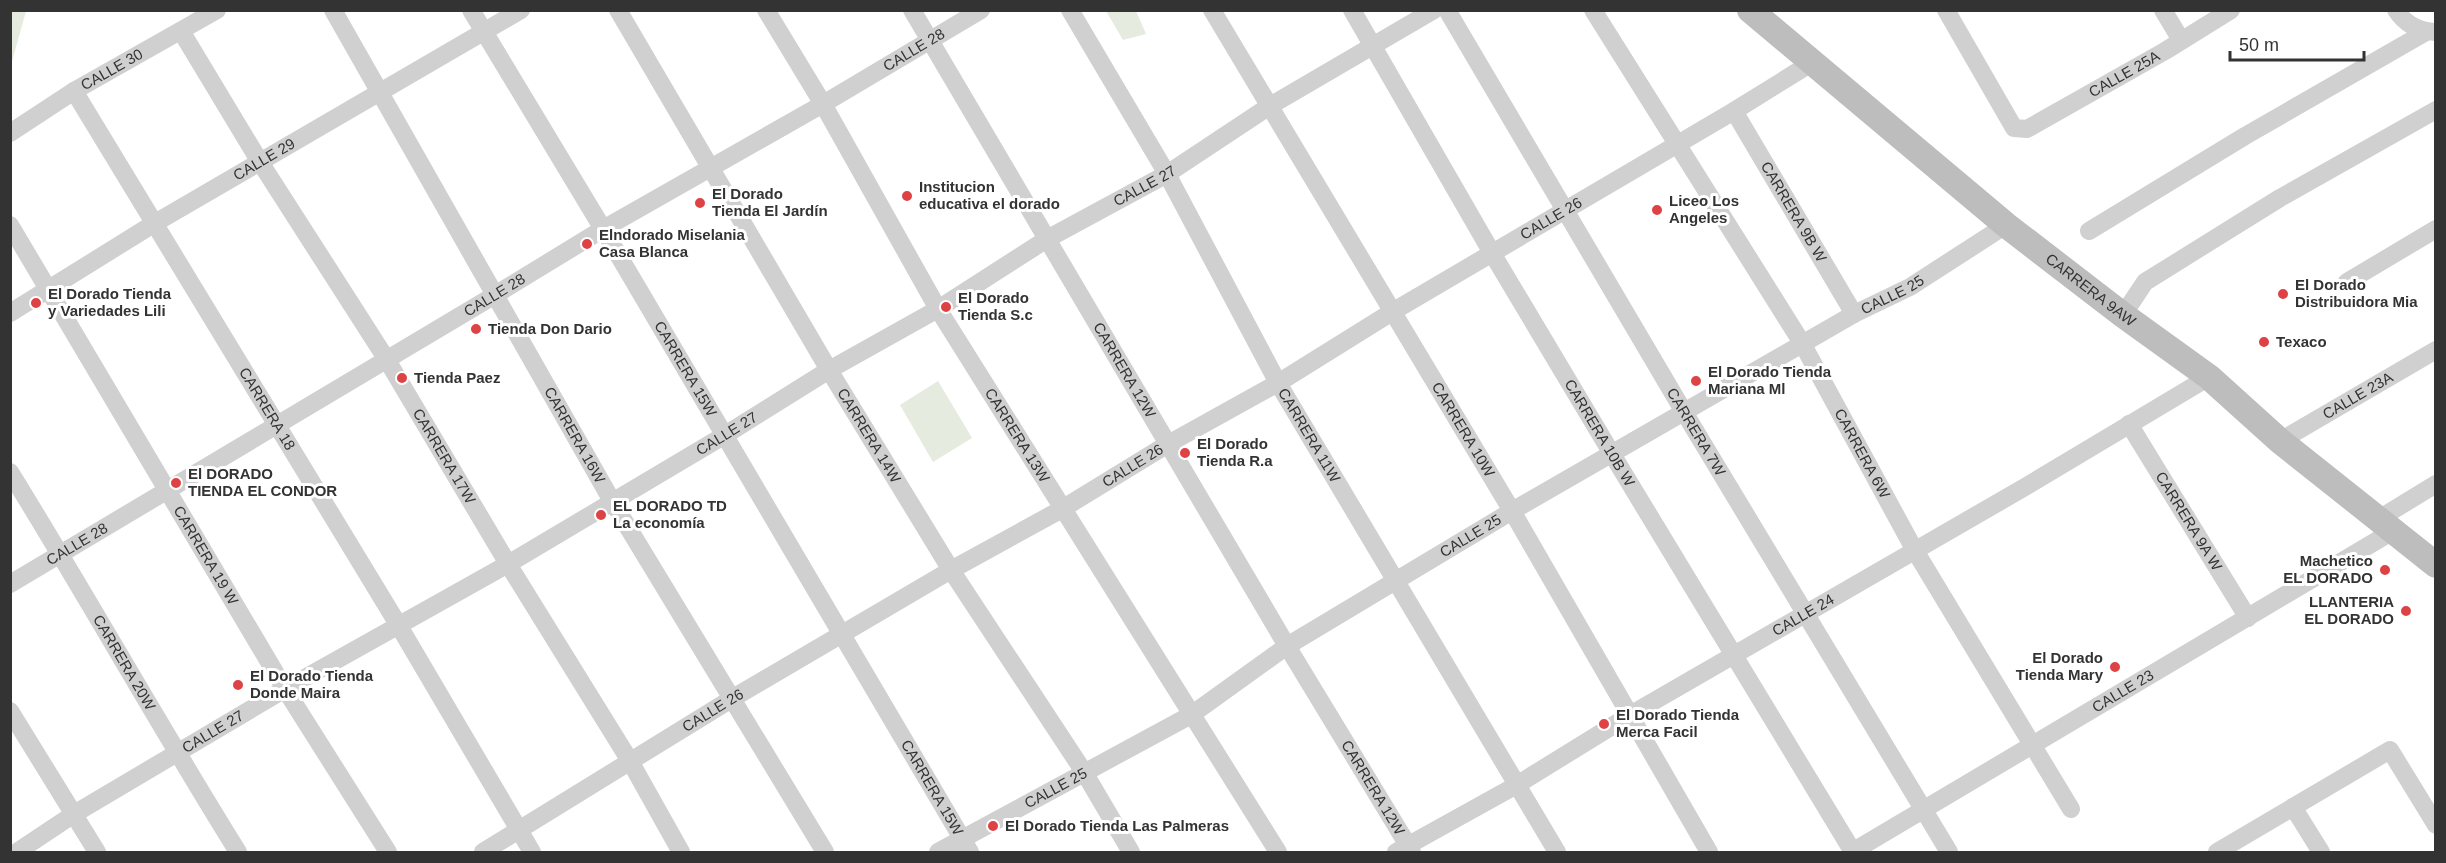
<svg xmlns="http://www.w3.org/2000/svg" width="2446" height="863" viewBox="0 0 2446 863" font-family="Arial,sans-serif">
<rect width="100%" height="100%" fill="#fff"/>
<g fill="#e5ebdf">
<polygon points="11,10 26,11 11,65 10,11"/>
<polygon points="1106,11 1136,11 1146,34 1123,40"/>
<polygon points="938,381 972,438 933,462 900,405"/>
</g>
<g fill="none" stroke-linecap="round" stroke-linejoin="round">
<g stroke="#d0d0d0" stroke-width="18">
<path id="s1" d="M 333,10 L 612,501 L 825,852"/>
<path id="s2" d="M 471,10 L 603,229 L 970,852"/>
<path id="s3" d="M 618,10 L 829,370 L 951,570 L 1084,772 L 1131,852"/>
<path id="s4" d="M 766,10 L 823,104 L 938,309 L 1278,852"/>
<path id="s5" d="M 912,10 L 1287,646 L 1412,852"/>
<path id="s6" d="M 1070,10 L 1167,174 L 1278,383 L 1557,852"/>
<path id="s7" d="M 1212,10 L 1512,511 L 1709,852"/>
<path id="s8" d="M 1352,10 L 1492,253 L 1612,454 L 1853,852"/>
<path id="s9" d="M 1447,10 L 1684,412 L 1949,852"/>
<path id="s10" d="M 1593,10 L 1802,343 L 1914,549 L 2071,809"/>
<path id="s11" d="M 1946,10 L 2014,128 L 2027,129 L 2165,51 L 2231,10"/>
<polyline points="2163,10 2181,40"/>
<path d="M 2396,10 C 2405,24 2419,31 2435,32"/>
<path id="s12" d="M 181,31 L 260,162 L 387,360 L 508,564 L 630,761 L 681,852"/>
<path id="s13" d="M 74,91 L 399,626 L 532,852"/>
<path id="s14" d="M 1734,111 L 1854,314"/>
<path id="s15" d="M 10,133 L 74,91 L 217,10"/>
<path id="s16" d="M 10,225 L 285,689 L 388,852"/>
<polyline points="2089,231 2245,136 2426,32"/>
<polyline points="2347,282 2436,229"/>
<path id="s17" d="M 10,313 L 155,223 L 521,10"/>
<polyline points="2123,315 2145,282 2280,198 2436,110"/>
<path id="s18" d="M 2129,424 L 2248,618"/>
<path id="s19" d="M 2280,441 L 2436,350"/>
<path id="s20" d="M 10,472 C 88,598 160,727 238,852"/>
<polyline points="2377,520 2436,484"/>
<path id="s21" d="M 10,584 L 495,295 L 603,229 L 823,104 L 981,10"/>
<polyline points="10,711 97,852"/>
<polyline points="2293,807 2321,852"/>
<path id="s22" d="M 17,852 L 74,814 L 285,689 L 508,564 L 725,435 L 829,370 L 938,309 L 1047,239 L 1167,174 L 1268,107 L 1434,10"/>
<path id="s23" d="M 483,852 L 733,698 L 951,570 L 1062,509 L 1168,444 L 1278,383 L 1392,312 L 1734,111 L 1813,62"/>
<path id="s24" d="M 938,852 L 1191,715 L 1287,646 L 1512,511 L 1854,314 L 1910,287 L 2006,225"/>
<path id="s25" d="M 1396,852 L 1515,786 L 1630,715 L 2025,487 L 2209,377"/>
<path id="s26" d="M 1852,852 L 2393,531"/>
<polyline points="2217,852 2390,750 2436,825"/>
</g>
<path stroke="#bdbdbd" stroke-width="26" id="s27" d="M 1750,10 L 2006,225 L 2123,315 L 2209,377 L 2280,441 L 2436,565"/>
</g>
<g fill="#dd4245" stroke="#fff" stroke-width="2">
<circle cx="907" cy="196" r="6"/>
<circle cx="700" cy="203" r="6"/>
<circle cx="1657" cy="210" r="6"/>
<circle cx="587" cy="244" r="6"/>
<circle cx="2283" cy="294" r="6"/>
<circle cx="36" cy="303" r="6"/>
<circle cx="946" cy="307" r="6"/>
<circle cx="476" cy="329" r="6"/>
<circle cx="2264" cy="342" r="6"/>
<circle cx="402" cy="378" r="6"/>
<circle cx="1696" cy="381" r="6"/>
<circle cx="1185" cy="453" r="6"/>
<circle cx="176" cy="483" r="6"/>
<circle cx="601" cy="515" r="6"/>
<circle cx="2385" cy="570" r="6"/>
<circle cx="2406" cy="611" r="6"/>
<circle cx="2115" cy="667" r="6"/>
<circle cx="238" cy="685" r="6"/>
<circle cx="1604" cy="724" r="6"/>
<circle cx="993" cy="826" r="6"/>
</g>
<g text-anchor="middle" stroke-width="6" stroke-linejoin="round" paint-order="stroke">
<g font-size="15" fill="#333" stroke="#fff">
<text dy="5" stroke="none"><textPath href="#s21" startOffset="1050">CALLE 28</textPath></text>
<text dy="5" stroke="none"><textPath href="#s15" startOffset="120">CALLE 30</textPath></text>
<text dy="5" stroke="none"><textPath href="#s11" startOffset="261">CALLE 25A</textPath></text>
<text dy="5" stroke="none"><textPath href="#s17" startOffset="297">CALLE 29</textPath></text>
<text dy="5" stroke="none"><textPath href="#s22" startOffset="1310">CALLE 27</textPath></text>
<text dy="5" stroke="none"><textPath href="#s14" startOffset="117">CARRERA 9B W</textPath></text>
<text dy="5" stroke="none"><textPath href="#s23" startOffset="1242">CALLE 26</textPath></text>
<text dy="5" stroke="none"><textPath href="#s27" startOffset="441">CARRERA 9AW</textPath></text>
<text dy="5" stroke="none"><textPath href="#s24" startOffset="1106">CALLE 25</textPath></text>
<text dy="5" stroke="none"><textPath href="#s21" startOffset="564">CALLE 28</textPath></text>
<text dy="5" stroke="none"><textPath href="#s2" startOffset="418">CARRERA 15W</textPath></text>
<text dy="5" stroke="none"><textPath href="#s5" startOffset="418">CARRERA 12W</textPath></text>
<text dy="5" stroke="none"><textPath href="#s19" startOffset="90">CALLE 23A</textPath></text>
<text dy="5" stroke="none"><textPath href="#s13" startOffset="372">CARRERA 18</textPath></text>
<text dy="5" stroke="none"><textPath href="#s7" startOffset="489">CARRERA 10W</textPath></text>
<text dy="5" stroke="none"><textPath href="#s9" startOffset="490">CARRERA 7W</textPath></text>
<text dy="5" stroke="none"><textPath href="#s22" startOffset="824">CALLE 27</textPath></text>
<text dy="5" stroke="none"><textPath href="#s8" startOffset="490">CARRERA 10B W</textPath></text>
<text dy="5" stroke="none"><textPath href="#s6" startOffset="488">CARRERA 11W</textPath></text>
<text dy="5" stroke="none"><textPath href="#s1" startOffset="489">CARRERA 16W</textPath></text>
<text dy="5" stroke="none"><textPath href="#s3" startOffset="494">CARRERA 14W</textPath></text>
<text dy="5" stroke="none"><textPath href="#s4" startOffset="494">CARRERA 13W</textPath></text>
<text dy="5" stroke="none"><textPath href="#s10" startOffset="519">CARRERA 6W</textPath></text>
<text dy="5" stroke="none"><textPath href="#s12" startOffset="500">CARRERA 17W</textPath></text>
<text dy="5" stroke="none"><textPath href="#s23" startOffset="756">CALLE 26</textPath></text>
<text dy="5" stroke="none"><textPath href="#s18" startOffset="114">CARRERA 9A W</textPath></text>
<text dy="5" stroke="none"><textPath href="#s24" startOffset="620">CALLE 25</textPath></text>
<text dy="5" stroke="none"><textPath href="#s21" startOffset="78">CALLE 28</textPath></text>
<text dy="5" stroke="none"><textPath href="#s16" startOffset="384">CARRERA 19 W</textPath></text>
<text dy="5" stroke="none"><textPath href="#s25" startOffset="471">CALLE 24</textPath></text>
<text dy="5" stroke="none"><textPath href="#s20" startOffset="222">CARRERA 20W</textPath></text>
<text dy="5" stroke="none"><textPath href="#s26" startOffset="315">CALLE 23</textPath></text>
<text dy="5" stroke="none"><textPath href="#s23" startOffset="270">CALLE 26</textPath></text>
<text dy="5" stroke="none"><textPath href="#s22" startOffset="230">CALLE 27</textPath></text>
<text dy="5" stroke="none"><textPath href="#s2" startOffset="904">CARRERA 15W</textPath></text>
<text dy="5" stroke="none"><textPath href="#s24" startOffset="134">CALLE 25</textPath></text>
<text dy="5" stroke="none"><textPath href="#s5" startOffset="904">CARRERA 12W</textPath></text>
</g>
<g font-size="15" font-weight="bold" fill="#333" stroke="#fff" text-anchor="start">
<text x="919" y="192">Institucion<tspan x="919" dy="17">educativa el dorado</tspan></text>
<text x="712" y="199">El Dorado<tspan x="712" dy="17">Tienda El Jardín</tspan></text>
<text x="1669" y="206">Liceo Los<tspan x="1669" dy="17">Angeles</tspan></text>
<text x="599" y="240">Elndorado Miselania<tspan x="599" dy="17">Casa Blanca</tspan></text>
<text x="2295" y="290">El Dorado<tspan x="2295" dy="17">Distribuidora Mia</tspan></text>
<text x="48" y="299">El Dorado Tienda<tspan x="48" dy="17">y Variedades Lili</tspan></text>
<text x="958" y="303">El Dorado<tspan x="958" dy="17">Tienda S.c</tspan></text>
<text x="488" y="334">Tienda Don Dario</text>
<text x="2276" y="347">Texaco</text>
<text x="1708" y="377">El Dorado Tienda<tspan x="1708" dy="17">Mariana Ml</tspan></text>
<text x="414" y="383">Tienda Paez</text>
<text x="1197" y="449">El Dorado<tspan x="1197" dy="17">Tienda R.a</tspan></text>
<text x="188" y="479">El DORADO<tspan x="188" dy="17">TIENDA EL CONDOR</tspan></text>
<text x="613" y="511">EL DORADO TD<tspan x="613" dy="17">La economía</tspan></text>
<text x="2373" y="566" text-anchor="end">Machetico<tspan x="2373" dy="17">EL DORADO</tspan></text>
<text x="2394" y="607" text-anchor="end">LLANTERIA<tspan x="2394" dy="17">EL DORADO</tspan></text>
<text x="2103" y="663" text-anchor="end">El Dorado<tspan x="2103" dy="17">Tienda Mary</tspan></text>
<text x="250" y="681">El Dorado Tienda<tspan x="250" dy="17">Donde Maira</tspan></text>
<text x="1616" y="720">El Dorado Tienda<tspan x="1616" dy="17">Merca Facil</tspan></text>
<text x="1005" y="831">El Dorado Tienda Las Palmeras</text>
</g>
</g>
<rect width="2446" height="863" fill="none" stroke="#333333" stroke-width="24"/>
<path d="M2230 51v9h134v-9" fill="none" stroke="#333333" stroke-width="3"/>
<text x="2239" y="51" font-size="18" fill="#333333" stroke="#ffffff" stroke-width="4.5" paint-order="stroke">50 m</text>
</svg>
